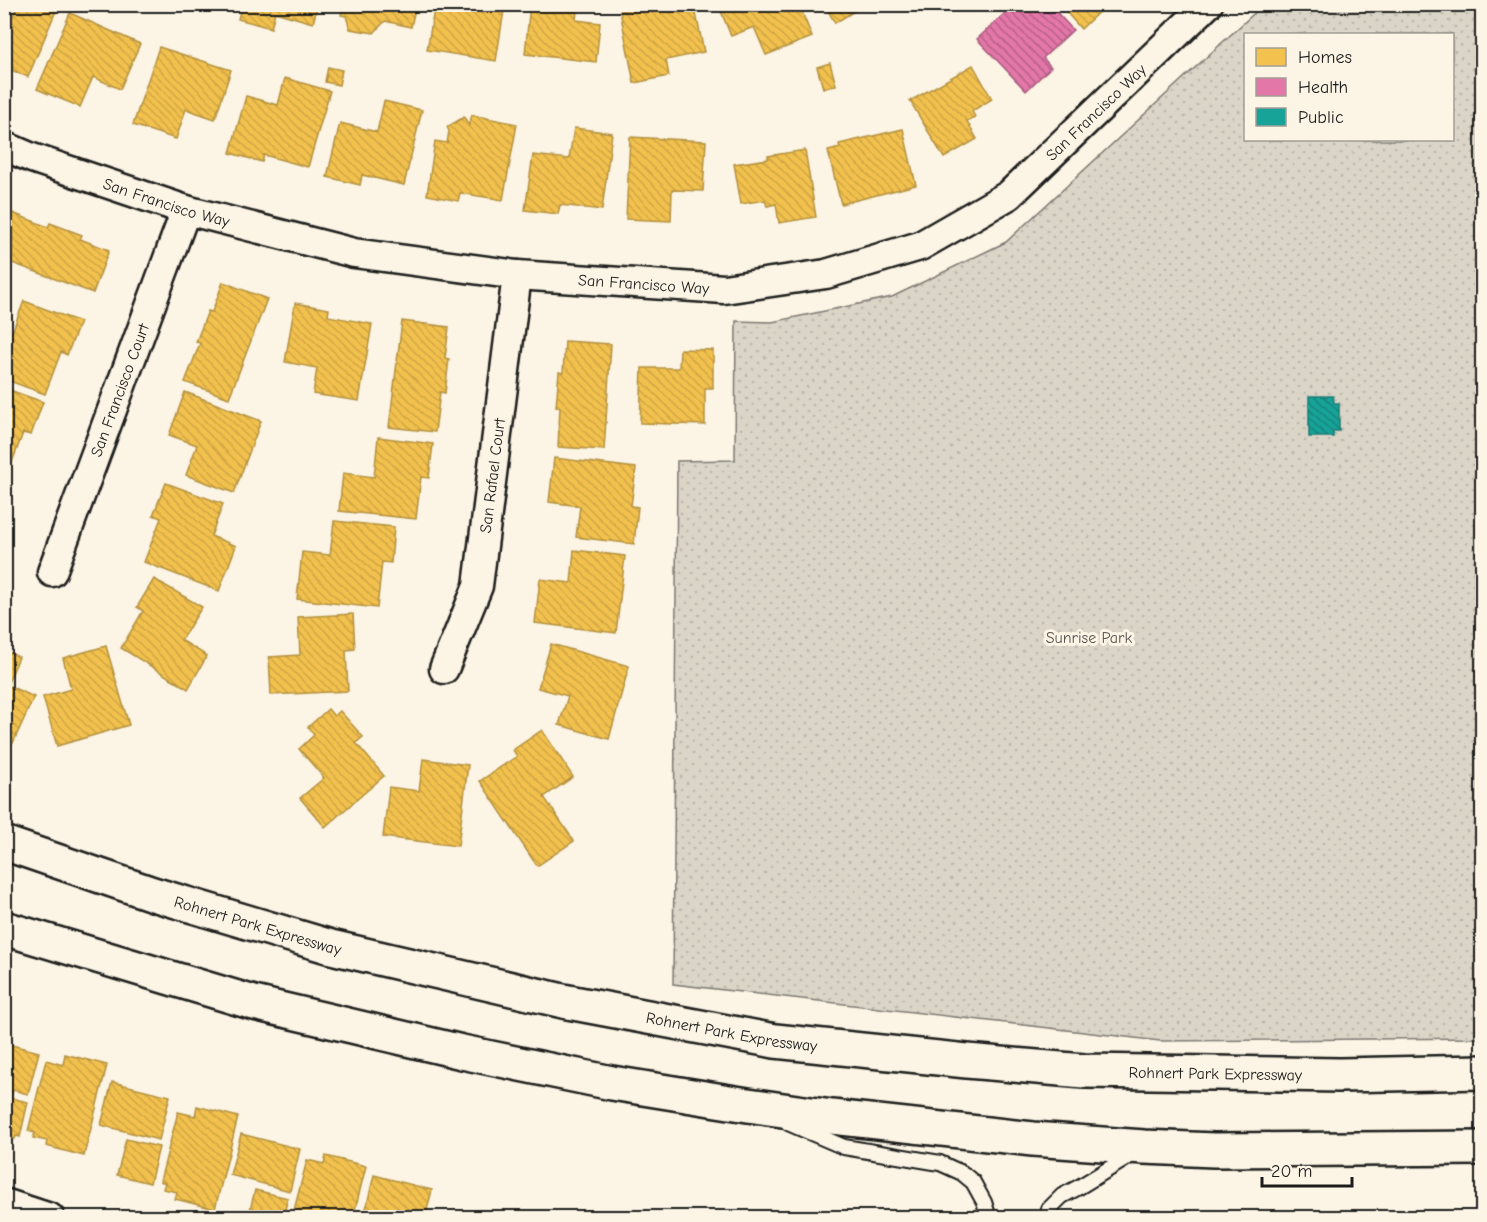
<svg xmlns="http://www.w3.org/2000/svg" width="1487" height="1222" viewBox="0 0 1487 1222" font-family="'Comic Neue',sans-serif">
<defs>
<pattern id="park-dots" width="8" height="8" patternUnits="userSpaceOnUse" patternTransform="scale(1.5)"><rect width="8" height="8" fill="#dbd5c8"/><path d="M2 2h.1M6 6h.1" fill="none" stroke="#bbb6ab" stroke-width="1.8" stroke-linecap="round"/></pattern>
<pattern id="homes-back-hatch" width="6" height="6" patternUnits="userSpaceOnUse" patternTransform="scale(1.5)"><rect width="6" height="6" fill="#f2c14e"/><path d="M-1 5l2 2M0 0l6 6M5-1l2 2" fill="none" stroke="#cfa544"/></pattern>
<pattern id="health-back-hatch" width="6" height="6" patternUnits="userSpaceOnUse" patternTransform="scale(1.5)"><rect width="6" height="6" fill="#e377a8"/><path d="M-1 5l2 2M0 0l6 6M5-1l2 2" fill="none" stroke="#b76188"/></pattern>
<pattern id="public-back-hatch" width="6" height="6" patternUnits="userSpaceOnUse" patternTransform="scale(1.5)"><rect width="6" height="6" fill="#17a398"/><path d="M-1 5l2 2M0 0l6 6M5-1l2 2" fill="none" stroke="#14847b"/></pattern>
</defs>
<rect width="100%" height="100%" fill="#fcf5e5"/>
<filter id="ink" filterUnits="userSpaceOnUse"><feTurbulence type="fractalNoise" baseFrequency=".0167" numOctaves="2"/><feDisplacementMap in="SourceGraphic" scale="12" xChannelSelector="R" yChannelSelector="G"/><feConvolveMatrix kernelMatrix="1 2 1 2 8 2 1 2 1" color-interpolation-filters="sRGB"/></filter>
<g filter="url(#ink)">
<path fill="url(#park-dots)" stroke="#7c7872" stroke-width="1.5" fill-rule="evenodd" d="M 1263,5 L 1482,5 L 1482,1038 L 1160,1041 L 673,984 L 677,461 L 735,460 L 736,321 L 772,322 L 892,297 L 1006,242 ZM 1246,34 L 1452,34 L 1452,140 L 1246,140 Z"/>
<g fill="url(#homes-back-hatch)" stroke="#b2903f" stroke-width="1.5">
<polygon points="18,4 54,4 58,6 28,77 4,67 4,17 11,20"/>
<polygon points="242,4 318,4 313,23 275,12 271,28 238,19"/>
<polygon points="344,4 416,4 411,27 385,21 374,33 350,29 346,16 341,15"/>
<polygon points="435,4 450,4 467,7 467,4 505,4 496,61 427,50"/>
<polygon points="530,4 569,4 569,10 577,11 576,20 600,23 596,62 525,54"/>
<polygon points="647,4 694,4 704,52 666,60 669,76 634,83 620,11 647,6"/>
<polygon points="718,4 799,4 812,37 766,55 754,27 731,36"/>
<polygon points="824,4 866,4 835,23"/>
<polygon points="1059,4 1107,4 1081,29"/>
<polygon points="70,13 140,44 120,89 93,77 80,107 37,89"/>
<polygon points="159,47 231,70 215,119 186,109 176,139 133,125"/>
<polygon points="830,63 836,85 823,88 817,67"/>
<polygon points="973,65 992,99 972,111 975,117 967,121 977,139 944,158 910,101"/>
<polygon points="328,67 342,70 339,85 325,82"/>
<polygon points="285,78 330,91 308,167 264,155 262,162 230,153 246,96 278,105"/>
<polygon points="384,101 422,110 404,185 362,175 360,185 327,177 340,123 377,132"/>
<polygon points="472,115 517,124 503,200 460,193 458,201 427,195 435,141 447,143 449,131 447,127 464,117 469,125"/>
<polygon points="574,128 612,133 602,210 560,205 558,214 525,210 533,155 569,159"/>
<polygon points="903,129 916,185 841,204 828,151 840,148 839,144"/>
<polygon points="630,137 706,141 703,191 672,190 671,221 626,219"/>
<polygon points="805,150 816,217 779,223 776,204 767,206 765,200 741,204 734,164 768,159 768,156"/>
<polygon points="10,212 48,227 50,223 82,235 80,239 109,250 93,293 4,260 4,228"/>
<polygon points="223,282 267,299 229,398 185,382 200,343 196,342 208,311 212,312"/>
<polygon points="24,301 80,322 67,355 61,352 45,394 4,379 4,329 12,332"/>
<polygon points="295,303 329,309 328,316 372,324 359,401 313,394 317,368 285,362"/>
<polygon points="402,321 449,327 445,358 449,359 445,393 440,392 435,432 389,427"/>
<polygon points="565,341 611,344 604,450 558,447 560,407 556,407 559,372 563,373"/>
<polygon points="680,349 713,350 713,388 705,388 705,425 640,423 642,368 679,368"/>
<polygon points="4,388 43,402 31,435 23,433 7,476 4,475"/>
<polygon points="185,392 261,421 234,493 186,475 197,445 169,435"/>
<polygon points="378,437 433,444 429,478 421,477 416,519 339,511 343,473 374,477"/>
<polygon points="554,458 636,468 631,506 638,507 634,544 576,537 580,506 549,502"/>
<polygon points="166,483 223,504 211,536 236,546 219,591 144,562 161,518 153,515"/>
<polygon points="334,521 394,527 391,563 382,562 377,608 297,599 302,552 330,555"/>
<polygon points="574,550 625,556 616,633 535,623 540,579 571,583"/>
<polygon points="154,579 202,607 181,640 207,656 188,689 121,648 143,611 137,607"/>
<polygon points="353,614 355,649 346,650 348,691 271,695 269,657 300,655 298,617"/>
<polygon points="551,644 629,666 609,739 559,725 568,696 538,688"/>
<polygon points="106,646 129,725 57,746 43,697 71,689 63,658"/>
<polygon points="4,650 19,657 7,685 34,697 13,743 4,739"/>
<polygon points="328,709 334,716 340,711 363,737 356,743 384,776 325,827 300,798 324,778 299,749 314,735 308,727"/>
<polygon points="542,730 573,777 544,797 574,841 537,866 480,781 517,756 513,750"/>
<polygon points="423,759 468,765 458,846 383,837 389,787 419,791"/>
<polygon points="4,1043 39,1052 28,1094 13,1090 11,1098 28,1102 20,1137 16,1136 15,1139 4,1136"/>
<polygon points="65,1054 107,1065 84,1156 46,1146 47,1141 33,1138 35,1133 28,1131 46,1060 63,1065"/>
<polygon points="112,1082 170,1096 159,1140 101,1125"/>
<polygon points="197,1106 238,1117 215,1209 175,1199 177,1192 163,1189 165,1183 160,1181 178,1112 195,1116"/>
<polygon points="241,1134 300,1149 290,1191 230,1175"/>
<polygon points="126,1139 159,1147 150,1183 117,1175"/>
<polygon points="326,1156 366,1166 353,1218 292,1218 307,1160 324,1164"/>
<polygon points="374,1175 432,1190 425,1218 364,1217"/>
<polygon points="255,1190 288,1198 283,1218 248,1218"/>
</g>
<polygon fill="url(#health-back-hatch)" stroke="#a75c7e" stroke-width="1.5" points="998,4 1049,4 1073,30 1043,58 1051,67 1026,91 977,39 1005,13"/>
<polygon fill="url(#public-back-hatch)" stroke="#187a73" stroke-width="1.5" points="1309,396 1333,396 1334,403 1339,403 1339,431 1333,431 1333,437 1309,437"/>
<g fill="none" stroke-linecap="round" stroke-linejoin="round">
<defs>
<g id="lane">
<polyline points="788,1123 844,1147 940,1163 962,1173 973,1182 984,1202 989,1218"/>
<polyline points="1047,1218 1049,1209 1062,1196 1079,1187 1135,1153"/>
</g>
<g id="street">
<path id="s1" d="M 4,146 L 32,158 L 186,210 L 354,253 L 517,275 L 724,289 L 826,274 L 920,246 L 1009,195 L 1208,4"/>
<path id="s2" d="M 52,572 L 186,210"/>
<path id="s3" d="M 444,669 L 478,586 L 517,275"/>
<polyline points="4,1203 50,1218"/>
</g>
<g id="secondary">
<path id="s4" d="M 4,843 L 153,894 L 331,947 L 563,1001 L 775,1041 L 967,1061 L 1084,1071 L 1340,1075 L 1482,1072"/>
<polyline points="4,928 254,1003 462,1052 612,1083 748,1105 832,1117 1033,1139 1144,1147 1214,1150 1482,1148"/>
</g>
</defs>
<use href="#lane" stroke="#1c1c1c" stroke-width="18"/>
<use href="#street" stroke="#1c1c1c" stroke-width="33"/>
<use href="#secondary" stroke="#1c1c1c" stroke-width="38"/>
<use href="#lane" stroke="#fcf5e5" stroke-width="14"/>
<use href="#street" stroke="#fcf5e5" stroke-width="28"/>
<use href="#secondary" stroke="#fcf5e5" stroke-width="33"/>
</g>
</g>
<g text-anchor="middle" stroke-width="6" stroke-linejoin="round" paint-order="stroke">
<g font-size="16" fill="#1c1c1c" stroke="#fcf5e5">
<text dy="6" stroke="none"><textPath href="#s1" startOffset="1162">San Francisco Way</textPath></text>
<text dy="6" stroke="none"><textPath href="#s1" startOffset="172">San Francisco Way</textPath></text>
<text dy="6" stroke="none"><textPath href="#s1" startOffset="658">San Francisco Way</textPath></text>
<text dy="6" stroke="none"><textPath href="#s2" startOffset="194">San Francisco Court</textPath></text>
<text dy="6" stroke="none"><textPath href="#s3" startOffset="201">San Rafael Court</textPath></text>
<text dy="6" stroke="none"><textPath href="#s4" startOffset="267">Rohnert Park Expressway</textPath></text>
<text dy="6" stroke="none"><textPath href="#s4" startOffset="753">Rohnert Park Expressway</textPath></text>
<text dy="6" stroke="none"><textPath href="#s4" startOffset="1239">Rohnert Park Expressway</textPath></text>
</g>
<g font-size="16" fill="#555450" stroke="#fcf5e5">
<text x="1089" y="643">Sunrise Park</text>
</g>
</g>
<rect width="1487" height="1222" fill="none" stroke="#fcf5e5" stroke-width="24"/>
<rect x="12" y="12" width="1463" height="1198" fill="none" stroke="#1c1c1c" stroke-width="2" filter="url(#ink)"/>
<rect x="1244" y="33" width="210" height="108" fill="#fcf5e5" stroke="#a29e95" stroke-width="1.5"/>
<rect x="1256" y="48" width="30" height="18" fill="#f2c14e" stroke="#a29e95" stroke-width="1.5"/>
<text x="1298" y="63" font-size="18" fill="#1c1c1c">Homes</text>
<rect x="1256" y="78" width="30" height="18" fill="#e377a8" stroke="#a29e95" stroke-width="1.5"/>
<text x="1298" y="93" font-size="18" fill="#1c1c1c">Health</text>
<rect x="1256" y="108" width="30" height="18" fill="#17a398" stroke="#a29e95" stroke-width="1.5"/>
<text x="1298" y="123" font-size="18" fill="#1c1c1c">Public</text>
<path d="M1262 1177v9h90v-9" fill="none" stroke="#1c1c1c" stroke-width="3"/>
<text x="1271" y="1177" font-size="18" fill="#1c1c1c" stroke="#fcf5e5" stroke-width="4.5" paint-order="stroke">20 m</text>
</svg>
